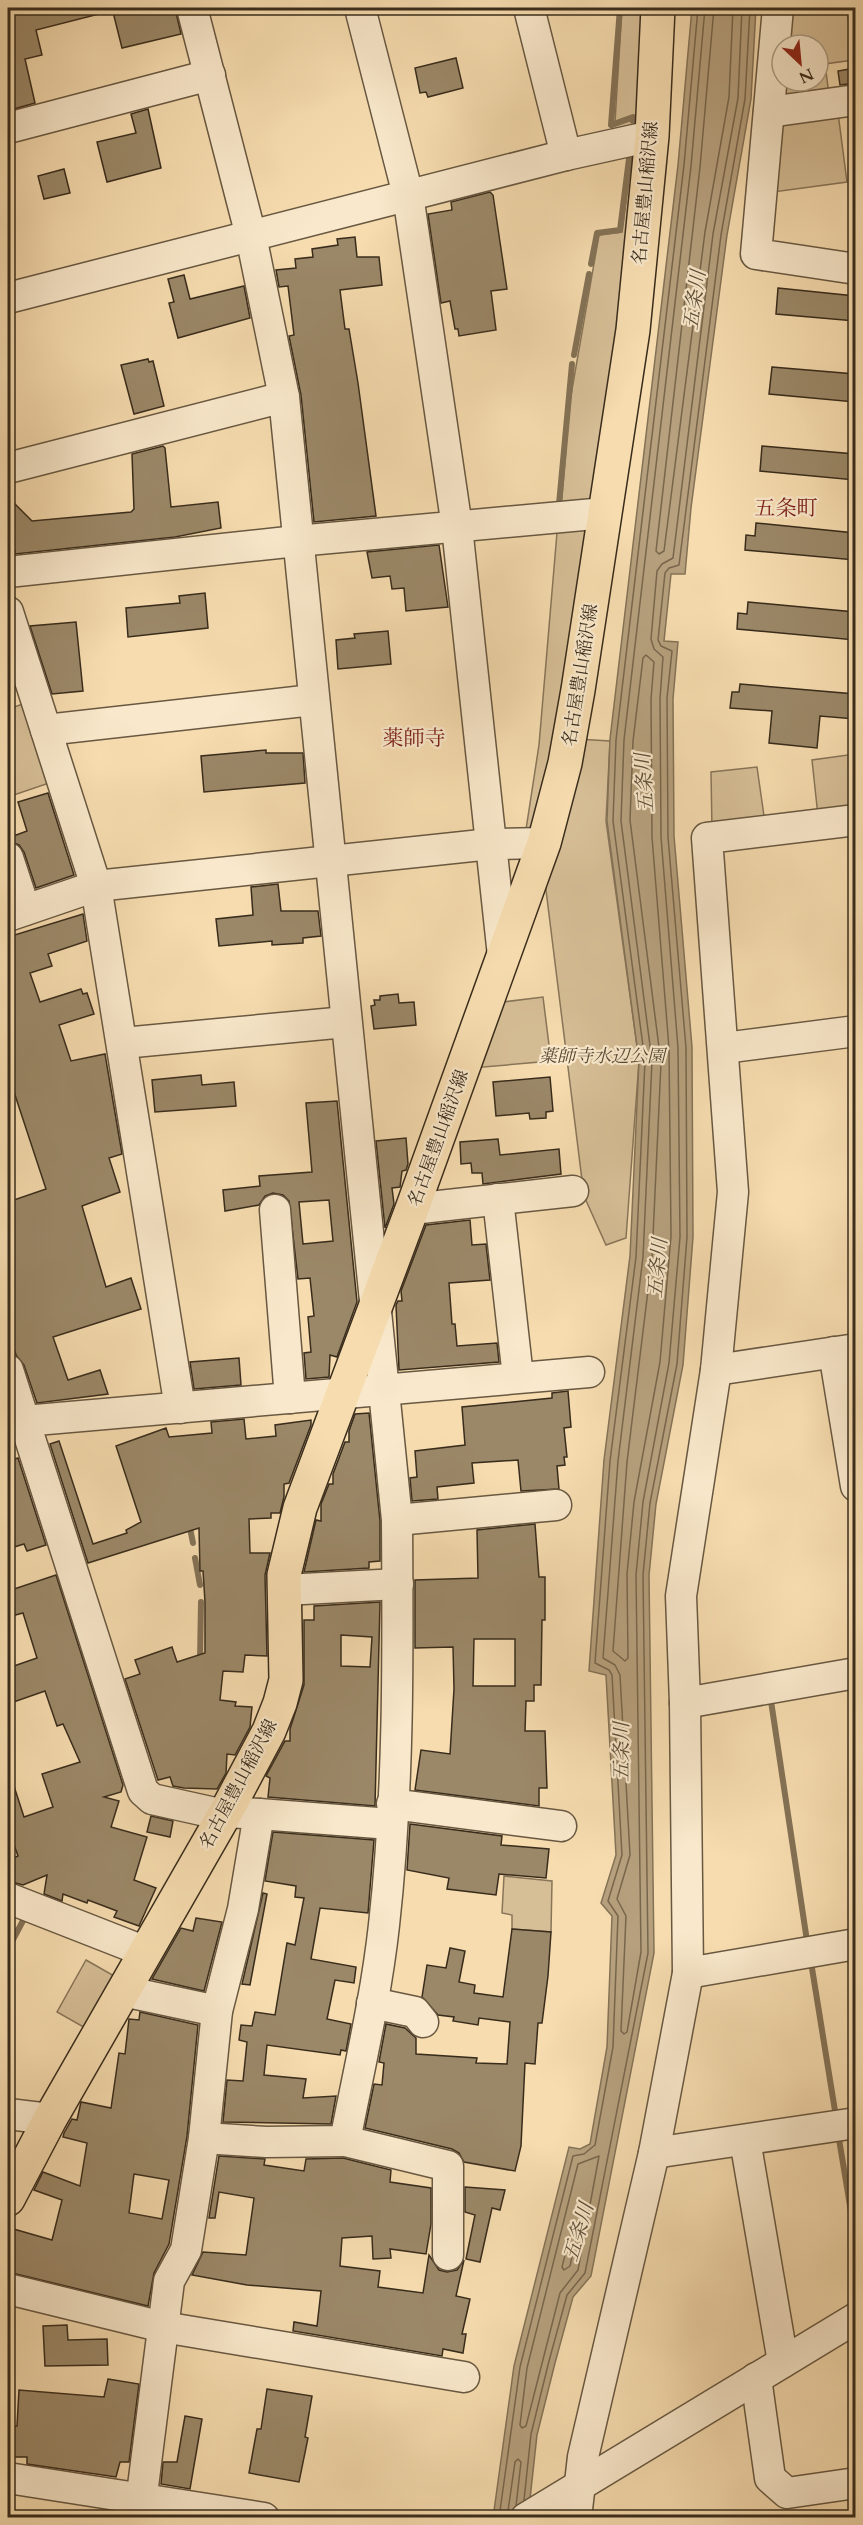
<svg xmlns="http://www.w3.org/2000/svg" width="863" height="2525" viewBox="0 0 863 2525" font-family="Cardo,'Noto Serif JP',serif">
<rect width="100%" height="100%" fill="#f6dcaf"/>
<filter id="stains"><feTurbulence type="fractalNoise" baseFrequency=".00333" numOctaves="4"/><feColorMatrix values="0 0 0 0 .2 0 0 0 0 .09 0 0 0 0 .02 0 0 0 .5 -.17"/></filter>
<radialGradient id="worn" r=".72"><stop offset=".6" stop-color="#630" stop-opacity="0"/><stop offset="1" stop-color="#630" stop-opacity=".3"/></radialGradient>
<g fill="#d6be96" stroke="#887559" stroke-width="1.5" fill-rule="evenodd">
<polygon points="622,8 650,8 643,122 612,134 612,127 632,120 631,122 634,122 635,116 615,122"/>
<path d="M 783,8 L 847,8 L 853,60 L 825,64 L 829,95 L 776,102 ZM 782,45 L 818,45 L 818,81 L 782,81 Z"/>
<polygon points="838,113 847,182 766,193 773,122"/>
<polygon points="633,147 641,152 597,501 561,509 570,401 599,235 622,232"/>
<polygon points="558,521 594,525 535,835 525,836 539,745"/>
<polygon points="23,704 49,783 8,797 8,709"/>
<polygon points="577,739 610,741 606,821 639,1061 626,1238 606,1245 584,1196 544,874"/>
<polygon points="855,754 855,811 818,816 812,760"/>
<polygon points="757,767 765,823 712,830 711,772"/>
<polygon points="543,997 551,1061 472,1068 495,1003"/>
<polygon points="504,1876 552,1881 551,1932 512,1929 512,1915 502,1913"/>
<polygon points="86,1960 116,1977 87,2029 57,2012"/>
</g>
<polygon fill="#b6a07d" stroke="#847256" stroke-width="1.5" points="692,8 756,8 751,99 727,235 691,508 685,574 671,574 664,641 678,642 673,699 674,836 692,1047 693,1237 683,1365 656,1504 649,1575 654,1953 591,2276 573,2297 555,2363 537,2435 528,2517 493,2518 514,2366 569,2147 580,2149 590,2144 607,2047 612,1916 601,1903 616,1855 606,1675 589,1671 604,1460 630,1256 639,1061 607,821 610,739 678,165"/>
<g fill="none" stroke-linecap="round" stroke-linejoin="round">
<g stroke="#78664c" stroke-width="1.5">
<polyline points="705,8 691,166 624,740 621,821 652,1061 643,1257 618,1461 603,1658 615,1665 620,1675 630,1855 617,1899 626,1916 621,2031 624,2034 627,2032 641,1952 636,1575 643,1502 669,1363 680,1237 678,1048 661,837 660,699 663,657 654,649 651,639 657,571 662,564 673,558 713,234 738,98 742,8"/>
<polyline points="714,8 700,167 656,551 659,554 664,551 705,232 729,97 733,8"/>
<polygon points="646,655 654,662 651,699 652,837 669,1048 671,1236 660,1362 634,1502 627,1574 628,1658 625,1661 613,1651 627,1462 652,1258 661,1063 630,820 633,741 643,658"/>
<polygon points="599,2156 578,2270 560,2293 526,2426 522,2428 520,2425 527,2368 578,2164"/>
<polygon points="574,2234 576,2237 570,2266 564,2270 562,2267 570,2236"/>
<polyline points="524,2500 531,2434 549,2361 567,2295 585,2273 648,1953 643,1575 650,1503 677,1364 687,1237 686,1048 668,837 667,698 672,651 661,646 658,640 665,573 669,568 679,565 721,235 745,99 750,8"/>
<polyline points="499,2518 520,2367 573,2156 584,2154 595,2145 613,2047 618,1916 608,1901 622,1855 612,1675 609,1670 595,1663 610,1461 636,1257 645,1061 613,821 616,740 684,165 698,8"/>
<polyline points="507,2518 515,2462 518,2459 521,2462 516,2506"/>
</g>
<g stroke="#847256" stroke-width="6">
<polyline points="620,8 611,125 633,117 633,121"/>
<polyline points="591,264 597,233 620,230 630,151"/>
<polyline points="574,355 589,274"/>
<polyline points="559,504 572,364"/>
<polyline points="189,1523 193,1543"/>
<polyline points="195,1558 200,1585"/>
<polyline points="200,1661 201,1602"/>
<polyline points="771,1701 807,1941"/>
<polyline points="8,1949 26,1915"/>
<polyline points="811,1962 836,2117"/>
<polyline points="838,2133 856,2242"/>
</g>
</g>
<g fill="#9b8868" stroke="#392c1c" stroke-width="1.5" fill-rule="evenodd">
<polygon points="8,8 102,8 103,13 36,30 42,55 25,59 35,103 14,109 11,97 8,98 8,48 12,47 8,31"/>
<polygon points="112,8 175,8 181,34 122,48"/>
<polygon points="456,58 463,88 428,97 426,92 420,93 415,68"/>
<polygon points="855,68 855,83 840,85 838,71"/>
<polygon points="148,109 161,168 107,182 97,142 136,133 131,114"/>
<polygon points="64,169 70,193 44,199 38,176"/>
<polygon points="490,192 493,195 507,289 491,291 496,330 459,336 458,329 455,329 450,301 441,303 428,214 452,210 451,202"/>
<polygon points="355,237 357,257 379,257 382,285 340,290 345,329 349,329 358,383 376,516 314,522 301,395 289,336 294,335 288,286 279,287 276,270 296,268 295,259 313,257 312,249 338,245 337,239"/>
<polygon points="184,275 190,299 244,286 250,318 178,338 169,303 174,302 168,279"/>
<polygon points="778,288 855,296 855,321 776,314"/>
<polygon points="148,359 149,362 153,361 164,406 134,414 121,365"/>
<polygon points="772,367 855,374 855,402 769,394"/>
<polygon points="163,446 165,448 171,507 218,502 221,528 175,537 15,554 15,551 8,551 8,497 32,521 131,512 134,509 132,454"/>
<polygon points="762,446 855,454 855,480 760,471"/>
<polygon points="756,523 855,533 855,560 745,550 746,535 755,536"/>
<polygon points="439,545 448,607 406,611 404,588 392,589 390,576 372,578 367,552"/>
<polygon points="205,593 208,628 128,637 126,608 180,603 179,596"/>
<polygon points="748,602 855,612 855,640 737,629 738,613 747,614"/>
<polygon points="76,622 83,691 52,694 30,626"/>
<polygon points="388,631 391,664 338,669 336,640 355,638 354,634"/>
<polygon points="740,684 855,694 855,719 820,716 817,748 769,743 772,711 730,708 732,692 739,692"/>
<polygon points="266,750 266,753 303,753 305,783 204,792 201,756"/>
<polygon points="48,793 74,875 36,888 24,852 19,845 8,841 8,838 27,831 18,802"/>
<polygon points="278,884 281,911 318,911 321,936 303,938 303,943 272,945 272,941 219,946 216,919 253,915 251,887"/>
<polygon points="83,914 87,941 48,954 52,966 30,973 40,1002 81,989 83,994 87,993 94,1014 59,1025 71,1061 105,1054 122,1154 109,1158 120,1192 82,1206 106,1287 131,1278 141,1309 53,1337 68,1380 100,1370 108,1394 37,1403 24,1365 16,1355 8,1328 8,1202 46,1189 14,1092 8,1094 8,937"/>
<polygon points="398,994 399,1003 414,1002 416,1025 374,1029 371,1006 375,1005 374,1000 380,1000 380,996"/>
<polygon points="201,1075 202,1085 234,1082 236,1106 155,1112 152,1080"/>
<polygon points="550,1077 553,1111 546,1112 546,1118 530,1119 529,1113 496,1116 493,1082"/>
<path d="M 337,1101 L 357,1302 L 337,1357 L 330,1355 L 329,1377 L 306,1379 L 304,1353 L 311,1352 L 308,1317 L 314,1316 L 310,1278 L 298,1279 L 289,1201 L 283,1195 L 273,1193 L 265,1196 L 259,1205 L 225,1211 L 223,1190 L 260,1186 L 259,1176 L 312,1172 L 306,1103 ZM 329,1200 L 333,1241 L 303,1244 L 299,1202 Z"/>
<polygon points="406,1138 408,1164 406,1170 402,1171 400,1187 392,1188 394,1204 385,1228 376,1141"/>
<polygon points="498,1139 500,1155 559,1149 561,1174 483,1184 482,1173 472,1173 471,1163 461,1164 460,1142"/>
<polygon points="470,1220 472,1245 486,1244 490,1280 449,1283 452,1324 455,1324 457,1346 497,1343 499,1362 399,1370 396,1305 398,1301 402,1301 401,1291 426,1225"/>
<polygon points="239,1358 241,1385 194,1389 190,1362"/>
<polygon points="568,1391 571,1427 564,1428 567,1457 564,1457 565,1465 557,1466 559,1489 521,1491 518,1460 472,1463 474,1483 437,1487 438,1499 412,1501 410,1478 417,1477 415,1451 465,1445 462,1407 552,1398 552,1393"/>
<polygon points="369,1413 380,1521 380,1561 369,1562 369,1568 304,1572 316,1520 321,1521 321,1504 329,1484 333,1484 333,1474 345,1442 349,1442 349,1431 355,1414"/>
<polygon points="244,1419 246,1439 276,1436 275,1425 311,1420 311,1425 289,1483 284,1484 284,1497 280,1513 271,1513 271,1518 249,1519 250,1553 270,1553 265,1575 267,1656 245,1655 243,1672 223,1671 220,1700 236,1702 235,1706 252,1707 250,1727 235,1755 227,1754 226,1773 217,1789 184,1788 173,1786 170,1777 158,1780 125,1679 140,1674 135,1660 172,1647 177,1662 205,1653 205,1602 203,1571 200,1571 199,1528 88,1563 50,1444 59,1441 93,1544 127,1533 126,1530 141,1522 116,1446 166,1428 169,1437 212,1433 211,1422"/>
<polygon points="18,1458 46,1545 27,1551 24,1544 8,1549 8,1461"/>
<path d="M 535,1524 L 539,1577 L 545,1577 L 545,1620 L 542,1620 L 541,1685 L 534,1685 L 534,1701 L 526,1701 L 525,1731 L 545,1731 L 547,1788 L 539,1788 L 539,1806 L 415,1790 L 421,1750 L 450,1754 L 454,1689 L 453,1647 L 415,1648 L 415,1580 L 478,1578 L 477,1530 ZM 474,1639 L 515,1639 L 515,1686 L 473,1686 Z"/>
<polygon points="56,1575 123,1785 121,1792 104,1797 119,1801 111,1827 147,1837 134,1880 156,1888 139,1926 114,1917 117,1911 88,1900 87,1903 63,1894 62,1901 44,1894 47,1875 23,1885 8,1881 8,1861 18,1856 8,1828 8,1777 11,1777 24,1817 53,1807 42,1774 80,1762 63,1724 57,1726 45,1691 8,1704 8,1668 37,1658 23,1613 8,1617 8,1591"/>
<path d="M 380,1602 L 375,1806 L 268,1797 L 270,1778 L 266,1776 L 285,1741 L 290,1741 L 290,1729 L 304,1685 L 304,1620 L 314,1620 L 314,1606 ZM 341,1635 L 372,1637 L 370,1667 L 341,1666 Z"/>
<polygon points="151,1816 173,1821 170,1837 147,1832"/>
<polygon points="410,1824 502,1836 501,1845 549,1849 546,1878 499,1874 496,1895 447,1889 449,1878 407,1870"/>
<polygon points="273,1832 374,1840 368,1913 320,1908 311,1959 356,1967 354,1983 335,1980 327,2019 351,2024 346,2051 341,2050 340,2055 267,2045 264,2075 306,2079 303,2098 336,2096 331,2124 223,2122 227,2080 243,2081 247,2042 239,2040 241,2025 252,2026 255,2012 275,2015 287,1943 295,1945 304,1898 295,1897 296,1886 265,1881"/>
<polygon points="263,1893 267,1894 250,1985 242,1984"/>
<polygon points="196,1918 222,1922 204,1991 152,1979 181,1928 193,1931"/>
<polygon points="512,1929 551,1932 548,1976 542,2023 538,2023 535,2064 525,2063 521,2146 515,2171 464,2162 459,2153 452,2149 365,2128 374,2084 382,2085 384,2063 379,2062 386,2024 405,2028 416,2038 416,2054 477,2058 476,2063 507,2064 510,2022 479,2018 478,2025 453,2021 454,2017 438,2015 422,1997 427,1965 446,1968 450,1948 465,1951 459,1982 475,1985 474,1993 503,1997"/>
<path d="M 140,2012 L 198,2025 L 187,2136 L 169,2244 L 154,2273 L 148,2306 L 8,2272 L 8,2237 L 10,2228 L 52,2240 L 62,2200 L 34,2190 L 43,2172 L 80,2186 L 87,2143 L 63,2137 L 64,2133 L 72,2119 L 77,2120 L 81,2102 L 111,2108 L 119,2053 L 125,2054 L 129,2019 L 139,2020 ZM 134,2174 L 169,2180 L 162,2219 L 129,2213 Z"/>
<polygon points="219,2156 265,2159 264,2165 304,2171 306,2159 343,2158 391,2170 390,2182 431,2188 431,2224 426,2254 390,2249 391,2258 373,2259 372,2236 342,2238 340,2266 380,2271 378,2287 423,2293 429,2255 439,2270 447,2272 457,2270 464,2260 456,2296 470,2299 462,2334 466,2334 463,2353 443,2349 442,2356 293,2331 294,2322 317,2326 321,2291 247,2285 192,2275 203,2252 246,2255 254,2198 219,2192 215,2218 209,2218"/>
<polygon points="465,2187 505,2190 500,2210 492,2208 480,2262 466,2259 475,2215 465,2212"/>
<polygon points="67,2325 68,2340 107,2339 108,2365 45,2366 43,2326"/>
<polygon points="108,2379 139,2384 129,2462 120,2462 116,2477 27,2464 27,2457 8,2457 8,2426 17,2426 19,2390 104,2397"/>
<polygon points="267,2389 312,2396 305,2437 308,2438 299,2482 249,2473 257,2429 261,2429"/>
<polygon points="185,2416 202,2419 190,2489 161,2484 163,2462 177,2462"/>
</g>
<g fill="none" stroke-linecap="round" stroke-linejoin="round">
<defs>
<g id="minor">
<path d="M 192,8 L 251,236 L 284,397 L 397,1520 C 398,1655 399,1791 384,1925 C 376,1998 359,2069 345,2141 L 266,2142 L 204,2138"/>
<polyline points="360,8 408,195 457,527 503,956"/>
<polyline points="529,8 566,155"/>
<polyline points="778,8 756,254 856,269"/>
<polyline points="769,112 856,100"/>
<polyline points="8,128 210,75"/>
<polyline points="8,298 566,155 652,136"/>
<polyline points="8,468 284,397"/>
<polyline points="8,572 297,541 605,513"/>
<polyline points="8,612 96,886 180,1408"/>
<polyline points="46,730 313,700"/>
<polyline points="8,858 25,910"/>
<polyline points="8,916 96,886 491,844 544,843"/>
<polyline points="123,1043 346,1022"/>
<polyline points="724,1048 856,1031"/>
<polyline points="498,1199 518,1377"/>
<polyline points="412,1209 573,1191"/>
<polyline points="275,1210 290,1398"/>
<polyline points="834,1352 856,1486"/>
<polyline points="8,1370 143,1791 152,1799 224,1815"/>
<polyline points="716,1370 856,1349"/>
<polyline points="8,1427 24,1421 589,1372"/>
<polyline points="397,1520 556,1505"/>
<polyline points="284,1590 398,1584"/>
<polyline points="685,1703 856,1673"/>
<polyline points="392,1804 561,1826"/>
<polyline points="259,1814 391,1824"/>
<polyline points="8,1898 146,1952"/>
<polyline points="688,1973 856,1944"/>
<polyline points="123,1991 217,2011"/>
<polyline points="372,2003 415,2012 423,2022"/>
<polyline points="8,2114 50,2119"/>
<polyline points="745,2140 783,2362"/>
<polyline points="345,2141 448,2166 448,2255"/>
<polyline points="654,2153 856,2123"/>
<polyline points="8,2289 163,2327 464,2377"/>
<polyline points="756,2378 770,2478 787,2493 856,2483"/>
<polyline points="8,2478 264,2518"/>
<polyline points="139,2518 169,2281 186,2250 204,2138 217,2011 243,1909 259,1814 226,1812"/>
<polyline points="526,2518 856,2318"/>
<polyline points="576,2518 583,2457 654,2153 688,1973 685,1703 681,1596 716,1370 733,1192 707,838 856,820"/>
</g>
<polyline id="major" points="8,2199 50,2119 226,1812 269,1731 280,1703 286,1680 284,1575 300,1508 412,1209 544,843 565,763 578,690 633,330 652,136 658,8"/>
</defs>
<use href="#minor" stroke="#685841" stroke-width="33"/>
<use href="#major" stroke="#392c1c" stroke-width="36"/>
<use href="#minor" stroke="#f9e8cb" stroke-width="30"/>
<use href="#major" stroke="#f6dcaf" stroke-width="33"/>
</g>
<g text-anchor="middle" stroke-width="4.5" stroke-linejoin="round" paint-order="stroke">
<g font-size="18" fill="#392c1c" stroke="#f9e8cb">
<text transform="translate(645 193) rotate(-85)" y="6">名古屋豊山稲沢線</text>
<text transform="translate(580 675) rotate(-81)" y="6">名古屋豊山稲沢線</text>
<text transform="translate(438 1138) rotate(-70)" y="6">名古屋豊山稲沢線</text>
<text transform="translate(238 1784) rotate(-62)" y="6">名古屋豊山稲沢線</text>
</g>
<g font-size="18" font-style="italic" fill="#584934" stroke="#f9e8cb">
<text x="602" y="1062">薬師寺水辺公園</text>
</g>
<g font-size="20" font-style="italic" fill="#5e4f39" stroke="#f9e8cb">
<text transform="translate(694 300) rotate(-82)" y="7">五条川</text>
<text transform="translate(644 783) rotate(-94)" y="7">五条川</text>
<text transform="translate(657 1268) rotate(-85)" y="7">五条川</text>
<text transform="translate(621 1752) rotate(-90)" y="7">五条川</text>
<text transform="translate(578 2232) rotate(-73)" y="7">五条川</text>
</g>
<g font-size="21" fill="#7a1f14" stroke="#f9e8cb">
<text x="786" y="515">五条町</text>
<text x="414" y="745">薬師寺</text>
</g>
</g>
<rect width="863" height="2525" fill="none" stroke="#f6dcaf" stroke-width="30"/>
<rect x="9" y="9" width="845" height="2507" fill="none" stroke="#392c1c" stroke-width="3"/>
<rect x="15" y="15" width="833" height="2495" fill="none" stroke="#392c1c" stroke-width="1.5"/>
<g transform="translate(800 63) rotate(154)"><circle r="28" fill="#f9e8cb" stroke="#ac9d85" stroke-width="1.5"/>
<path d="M0-4.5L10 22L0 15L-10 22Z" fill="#8f2418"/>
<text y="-9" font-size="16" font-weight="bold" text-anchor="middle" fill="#392c1c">N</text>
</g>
<rect width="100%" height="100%" filter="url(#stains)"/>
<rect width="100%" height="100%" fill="url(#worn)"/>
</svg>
